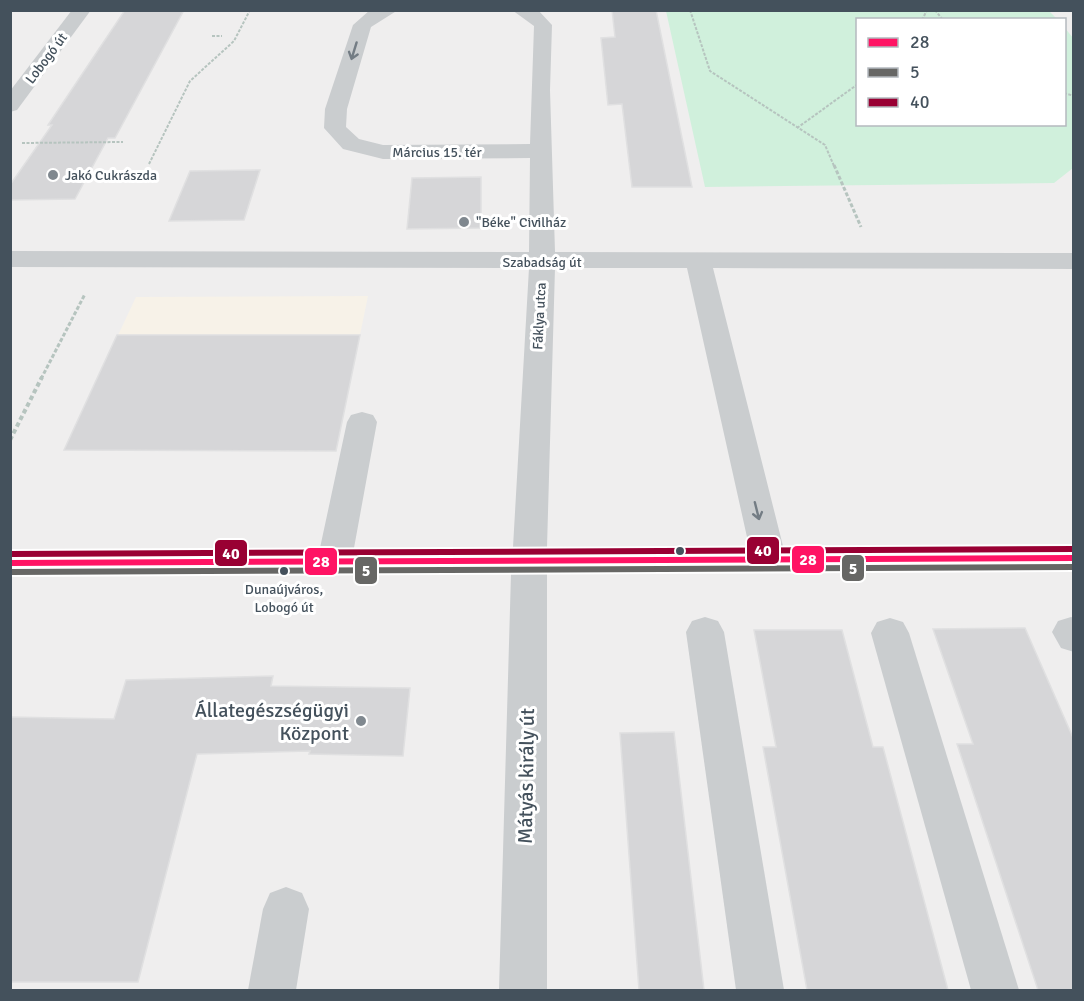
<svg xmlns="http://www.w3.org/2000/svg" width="1084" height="1001" viewBox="0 0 1084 1001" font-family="Signika,sans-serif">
<rect width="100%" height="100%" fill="#efeeee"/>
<polygon fill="#f7f2e8" points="368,296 336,451 64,450 136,297"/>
<polygon fill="#d0f0dc" points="666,11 1049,11 1057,19 858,20 858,124 1064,124 1065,28 1073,38 1073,168 1054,183 705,187"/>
<g fill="#d6d6d8" stroke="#e0e0e1" stroke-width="1.5">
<polygon points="125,10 184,10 115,138 108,138 75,199 10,200 10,185 52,125 48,125"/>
<polygon points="612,10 656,10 692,187 632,187 622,104 608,105 601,38 615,37"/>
<polygon points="260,170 244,220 169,221 190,171"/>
<polygon points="481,177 481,228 407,229 412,178"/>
<polygon points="117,335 360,335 336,451 64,450"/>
<polygon points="1025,628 1074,740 1074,990 1038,990 957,744 973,744 933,629"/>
<polygon points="754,630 842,630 873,747 883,747 948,990 807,990 763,747 776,747"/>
<polygon points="273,676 271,686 410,688 403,756 309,754 310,751 197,754 138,982 10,982 10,717 114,719 126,680"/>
<polygon points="674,732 704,990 639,990 620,733"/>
</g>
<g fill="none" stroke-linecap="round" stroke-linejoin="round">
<g stroke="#b6c4bf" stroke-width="2" stroke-dasharray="3 1.5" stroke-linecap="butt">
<polyline points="690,10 710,71 825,145 834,166"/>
<polyline points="935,10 943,20"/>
<polyline points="922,20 927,10"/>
<polyline points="212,36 222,36"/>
<polyline points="1064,93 1074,96"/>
<polyline points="797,128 858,84"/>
<polyline points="22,143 123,142"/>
<polyline points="149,164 190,81 234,41 250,10"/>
</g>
<g stroke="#b6c4bf" stroke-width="3" stroke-dasharray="4 2" stroke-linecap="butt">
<polyline points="834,165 861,227"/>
<polyline points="41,379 85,294"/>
</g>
<polyline stroke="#b6c4bf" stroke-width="4" stroke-dasharray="4.5 3" stroke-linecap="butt" points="10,440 42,377"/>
<g fill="#cacdcf" fill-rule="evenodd">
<polygon points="72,10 91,10 17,110 10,112 10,91"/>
<path d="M 370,10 L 398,10 L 371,27 L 347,109 L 346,127 L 359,139 L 383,145 L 530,144 L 534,26 L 512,10 L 538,10 L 552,25 L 550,90 L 555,252 L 1074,253 L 1074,269 L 713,268 L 783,546 L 1074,545 L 1074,571 L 547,574 L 547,990 L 499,990 L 511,574 L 10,576 L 10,550 L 320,548 L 347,422 L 351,415 L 362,412 L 373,415 L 377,422 L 354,548 L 513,547 L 529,268 L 10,267 L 10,251 L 529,252 L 530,158 L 383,159 L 343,149 L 324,128 L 325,109 L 353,25 ZM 555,268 L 687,268 L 749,546 L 547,547 Z"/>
<polygon points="705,617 718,621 724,632 784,990 736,990 686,632 692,621"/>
<polygon points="1071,617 1074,618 1074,652 1061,648 1052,632 1058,621"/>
<polygon points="890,618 903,622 909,633 1019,990 971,990 871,633 877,622"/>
<polygon points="286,887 302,893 309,909 296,990 248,990 263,909 270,893"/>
</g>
<defs>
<polyline id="bus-1" points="10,563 1074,558"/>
<polyline id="bus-2" points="10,572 1074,567"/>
<polyline id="bus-3" points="10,554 1074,549"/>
</defs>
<use href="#bus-1" stroke="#fff" stroke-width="10"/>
<use href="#bus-2" stroke="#fff" stroke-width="10"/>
<use href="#bus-3" stroke="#fff" stroke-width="10"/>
<use href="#bus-1" stroke="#ff1464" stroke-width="6"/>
<use href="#bus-2" stroke="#676765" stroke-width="6"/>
<use href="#bus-3" stroke="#903" stroke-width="6"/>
</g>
<defs><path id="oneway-shaft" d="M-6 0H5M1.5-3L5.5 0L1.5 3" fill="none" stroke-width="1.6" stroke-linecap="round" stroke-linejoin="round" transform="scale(1.5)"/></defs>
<g stroke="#737c84">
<use href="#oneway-shaft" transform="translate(354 51) rotate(107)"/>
<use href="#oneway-shaft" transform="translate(757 511) rotate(76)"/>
</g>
<g fill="#80888f" stroke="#fff" stroke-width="2">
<circle cx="53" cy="175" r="6"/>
<circle cx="464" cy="222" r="6"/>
<circle cx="361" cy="721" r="6"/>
</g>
<g fill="#44515c" stroke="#fff" stroke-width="2">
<circle cx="680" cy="551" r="5"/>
<circle cx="284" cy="571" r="5"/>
</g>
<g text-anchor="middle" stroke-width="6" stroke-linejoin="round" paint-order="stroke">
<g font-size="14" fill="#44515c" stroke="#fff">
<text transform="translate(46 58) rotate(-53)" y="5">Lobogó út</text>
<text x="437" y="157">Március 15. tér</text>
<text x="542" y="267">Szabadság út</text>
<text transform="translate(539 316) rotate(-87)" y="5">Fáklya utca</text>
</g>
<g font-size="14" fill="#44515c" stroke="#fff" text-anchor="start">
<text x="65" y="180">Jakó Cukrászda</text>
<text x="476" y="227">"Béke" Civilház</text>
</g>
<g font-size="14" fill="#44515c" stroke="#fff">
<text x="284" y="594">Dunaújváros,<tspan x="284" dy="18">Lobogó út</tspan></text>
</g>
<g font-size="20" fill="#44515c" stroke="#fff" text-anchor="end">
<text x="349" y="717">Állategészségügyi<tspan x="349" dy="23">Központ</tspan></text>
</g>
<g font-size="20" fill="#44515c" stroke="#fff">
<text transform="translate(526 776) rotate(-89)" y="7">Mátyás király út</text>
</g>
</g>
<g stroke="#fff" stroke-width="2">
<rect x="746" y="536" width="34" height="29" rx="6" fill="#903"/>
<rect x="214" y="539" width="34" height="28" rx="6" fill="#903"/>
<rect x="791" y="545" width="34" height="29" rx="6" fill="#ff1464"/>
<rect x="304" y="547" width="34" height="29" rx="6" fill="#ff1464"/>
<rect x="841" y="554" width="24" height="28" rx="6" fill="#676765"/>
<rect x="354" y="556" width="24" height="29" rx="6" fill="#676765"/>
</g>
<g font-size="16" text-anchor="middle" font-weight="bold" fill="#fff">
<text x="763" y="556">40</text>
<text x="231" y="559">40</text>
<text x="808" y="565">28</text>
<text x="321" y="567">28</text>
<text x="853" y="574">5</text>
<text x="366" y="576">5</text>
</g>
<rect width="1084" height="1001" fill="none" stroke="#44515c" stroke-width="24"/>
<rect x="856" y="18" width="210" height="108" fill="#ffffff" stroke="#b4b9be" stroke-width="1.5"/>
<rect x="868" y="38" width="30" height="9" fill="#ff1464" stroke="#b4b9be" stroke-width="1.5"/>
<text x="910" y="48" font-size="18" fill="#44515c">28</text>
<rect x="868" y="68" width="30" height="9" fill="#676765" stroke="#b4b9be" stroke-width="1.5"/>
<text x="910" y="78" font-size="18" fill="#44515c">5</text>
<rect x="868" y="98" width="30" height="9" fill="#990033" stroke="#b4b9be" stroke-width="1.5"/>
<text x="910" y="108" font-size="18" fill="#44515c">40</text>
</svg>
